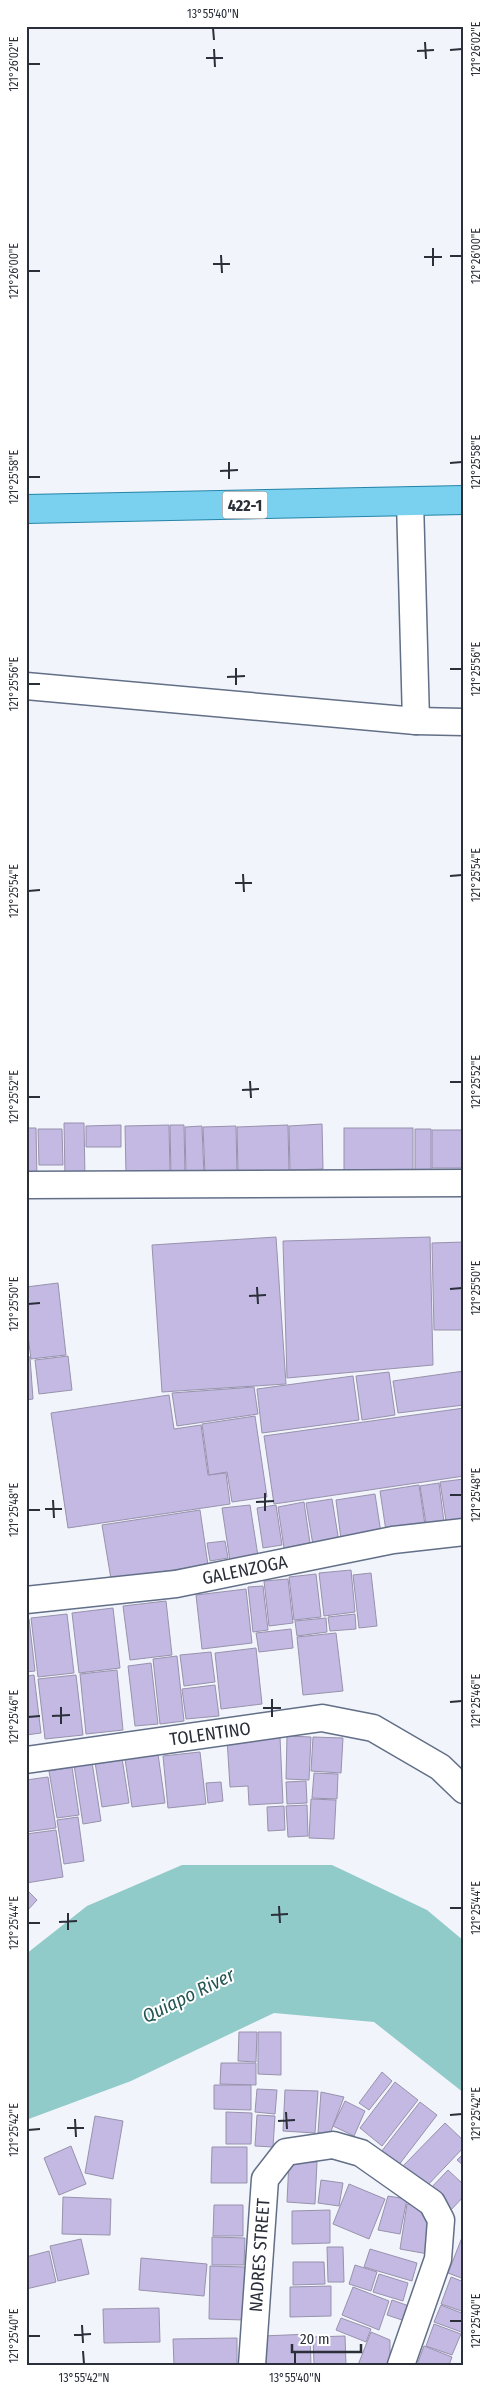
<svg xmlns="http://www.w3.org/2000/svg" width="490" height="2391" viewBox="0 0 490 2391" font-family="'Fira Sans Condensed',sans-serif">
<rect width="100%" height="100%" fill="#f1f4fa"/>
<polygon fill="#90cac9" points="182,1865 332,1865 427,1910 464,1941 464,2093 374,2022 274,2013 131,2081 26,2120 26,1954 87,1906"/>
<g fill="#c3b9e3" stroke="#9892ad">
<polygon points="64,1123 84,1123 85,1178 65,1178"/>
<polygon points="322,1124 323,1169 290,1170 289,1126"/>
<polygon points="121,1125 121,1147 86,1147 86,1126"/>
<polygon points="169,1125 170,1174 126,1174 125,1126"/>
<polygon points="170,1125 184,1125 185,1176 171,1176"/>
<polygon points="288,1125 289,1173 238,1174 237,1127"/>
<polygon points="202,1126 204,1176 186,1176 185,1127"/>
<polygon points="236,1126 237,1173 205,1174 203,1127"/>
<polygon points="26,1128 36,1128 37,1178 26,1178"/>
<rect x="344" y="1128" width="69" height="42"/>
<polygon points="38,1129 62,1129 63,1165 39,1165"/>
<polygon points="415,1129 431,1129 431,1171 415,1172"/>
<rect x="432" y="1130" width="30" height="38"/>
<polygon points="276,1237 286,1384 162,1392 152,1245"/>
<polygon points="430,1237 433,1365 287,1378 283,1241"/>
<polygon points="464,1242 464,1330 434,1330 432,1243"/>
<polygon points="58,1283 66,1355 31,1359 26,1321 26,1287"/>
<polygon points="68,1356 72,1390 39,1394 35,1360"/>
<polygon points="26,1357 30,1357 33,1399 26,1400"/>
<polygon points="464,1371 464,1405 398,1413 393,1381"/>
<polygon points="389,1372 395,1415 362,1420 356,1376"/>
<polygon points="353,1376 359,1420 262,1433 257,1389"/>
<polygon points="254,1387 258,1414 177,1426 172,1393"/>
<polygon points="169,1395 174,1429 201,1425 208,1475 226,1473 230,1504 68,1528 51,1413"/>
<polygon points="464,1408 464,1476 274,1504 264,1436"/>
<polygon points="255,1416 267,1497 232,1502 227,1472 209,1475 202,1424"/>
<polygon points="464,1479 464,1519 446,1521 440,1482"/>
<polygon points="439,1483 444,1522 426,1524 420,1486"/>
<polygon points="419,1485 425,1525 386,1531 380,1491"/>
<polygon points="375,1494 381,1533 341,1539 336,1500"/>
<polygon points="332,1499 339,1542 313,1545 306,1503"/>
<polygon points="304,1502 310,1543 284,1548 278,1507"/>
<polygon points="250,1505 258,1556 230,1561 222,1508"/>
<polygon points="276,1505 282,1545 263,1548 257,1508"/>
<polygon points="200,1510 208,1565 111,1579 102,1525"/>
<polygon points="225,1541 228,1558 210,1561 207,1543"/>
<polygon points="351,1570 355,1612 324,1616 319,1573"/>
<polygon points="371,1573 377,1626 359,1628 353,1575"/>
<polygon points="316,1574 321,1617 294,1620 289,1577"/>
<polygon points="288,1579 293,1623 269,1626 264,1581"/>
<polygon points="263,1586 268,1630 253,1632 248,1587"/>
<polygon points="246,1589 252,1643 202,1649 196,1595"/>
<polygon points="166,1601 172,1655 130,1660 123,1606"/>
<polygon points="113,1608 120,1668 79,1673 72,1613"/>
<polygon points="67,1614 74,1673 38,1677 31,1618"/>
<polygon points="355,1614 356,1629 330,1631 328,1617"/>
<polygon points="326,1618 327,1632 297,1636 295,1621"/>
<polygon points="29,1619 35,1671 26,1672 26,1620"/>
<polygon points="291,1629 293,1648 259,1652 256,1633"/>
<polygon points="336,1633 343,1691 303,1695 297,1637"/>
<polygon points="256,1648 262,1704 221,1709 215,1653"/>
<polygon points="211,1652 215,1682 184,1686 180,1655"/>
<polygon points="177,1656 184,1721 160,1724 153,1659"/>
<polygon points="151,1663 158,1724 135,1726 128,1666"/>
<polygon points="117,1670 123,1730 86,1734 80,1674"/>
<polygon points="34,1675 41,1733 26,1735 26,1676"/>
<polygon points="76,1675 83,1735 45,1739 38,1679"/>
<polygon points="215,1685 219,1716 186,1719 182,1689"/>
<polygon points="287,1736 311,1737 309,1780 286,1779"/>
<polygon points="280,1737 283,1803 249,1805 248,1786 230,1787 227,1739"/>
<polygon points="313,1737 343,1738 341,1773 311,1771"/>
<polygon points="200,1752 206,1804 168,1808 163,1756"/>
<polygon points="158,1754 165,1803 132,1807 125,1759"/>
<polygon points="122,1758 129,1803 102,1807 95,1762"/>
<polygon points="92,1762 101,1821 83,1824 74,1765"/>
<polygon points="72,1767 79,1815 57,1818 49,1771"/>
<polygon points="314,1773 338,1774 337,1799 312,1798"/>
<polygon points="48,1777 56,1828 26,1832 26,1780"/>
<polygon points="306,1781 307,1803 287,1804 286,1782"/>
<polygon points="221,1782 223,1801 208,1803 206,1783"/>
<polygon points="311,1799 336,1800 334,1839 309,1838"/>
<polygon points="307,1805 308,1836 288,1837 286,1806"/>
<polygon points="284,1806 285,1830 268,1831 267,1807"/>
<polygon points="78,1817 84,1861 64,1864 57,1820"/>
<polygon points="56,1830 63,1877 26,1883 26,1834"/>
<polygon points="26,1889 37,1900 26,1912"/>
<polygon points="239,2032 257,2032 256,2062 238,2061"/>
<polygon points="258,2032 281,2032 281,2075 258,2074"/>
<polygon points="221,2063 256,2063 256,2085 220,2084"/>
<polygon points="382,2072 392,2081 369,2110 359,2103"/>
<polygon points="395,2082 418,2100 382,2146 360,2128"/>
<polygon points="214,2085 251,2085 251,2110 214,2109"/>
<polygon points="257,2089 277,2090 275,2114 255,2112"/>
<polygon points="285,2090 318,2091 315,2133 283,2131"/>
<polygon points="321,2092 344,2097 330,2134 318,2133"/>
<polygon points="345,2101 365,2111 354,2136 333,2126"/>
<polygon points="420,2102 437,2115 398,2166 381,2152"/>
<polygon points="226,2112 252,2113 251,2144 226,2144"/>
<polygon points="257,2115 275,2116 273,2147 255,2146"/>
<polygon points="95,2116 123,2121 113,2179 85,2173"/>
<polygon points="445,2123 464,2141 464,2147 425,2188 402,2167"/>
<polygon points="71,2146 86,2184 59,2195 44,2158"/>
<polygon points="212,2147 247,2147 247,2183 211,2183"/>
<polygon points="464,2153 464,2166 457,2160"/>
<polygon points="289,2160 317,2162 315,2204 287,2202"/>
<polygon points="448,2170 464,2185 464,2196 450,2211 429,2190"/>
<polygon points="321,2180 343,2183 339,2206 318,2203"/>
<polygon points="349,2184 385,2199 369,2239 333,2224"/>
<polygon points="388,2196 407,2199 400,2234 378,2230"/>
<polygon points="63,2197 111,2199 110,2235 62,2234"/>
<polygon points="407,2204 418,2205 432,2223 428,2254 400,2249"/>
<polygon points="214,2205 243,2205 243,2236 213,2236"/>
<polygon points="330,2210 330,2243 292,2244 292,2211"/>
<polygon points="463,2235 464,2235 464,2279 448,2273"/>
<polygon points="212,2237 245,2238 244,2265 212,2265"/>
<polygon points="81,2239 89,2274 58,2281 50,2246"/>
<polygon points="327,2247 343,2247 344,2282 328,2282"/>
<polygon points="370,2249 417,2263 412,2281 364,2267"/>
<polygon points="49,2251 56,2282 26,2289 26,2257"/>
<polygon points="141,2258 207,2264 204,2296 139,2290"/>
<polygon points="293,2262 324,2262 325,2284 293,2285"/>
<polygon points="355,2265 377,2272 371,2291 349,2284"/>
<polygon points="210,2266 245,2267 245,2320 209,2319"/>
<polygon points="379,2274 408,2283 403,2301 373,2292"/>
<polygon points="451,2277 464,2282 464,2312 441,2304"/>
<polygon points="331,2286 331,2316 290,2317 290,2287"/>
<polygon points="353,2287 389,2301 379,2330 342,2315"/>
<polygon points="392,2300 409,2306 405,2321 387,2315"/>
<polygon points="441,2305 464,2314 464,2333 434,2322"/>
<polygon points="159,2308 160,2342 104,2343 103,2309"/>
<polygon points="341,2318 371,2329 366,2342 336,2330"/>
<polygon points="434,2324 461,2334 452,2355 426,2346"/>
<polygon points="371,2332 390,2340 390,2365 358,2365"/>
<polygon points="310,2334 311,2365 264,2365 263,2336"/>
<polygon points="345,2336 346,2365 314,2365 313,2337"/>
<polygon points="237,2338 237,2365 174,2365 173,2339"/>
<polygon points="424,2346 452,2357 449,2365 417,2365"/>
</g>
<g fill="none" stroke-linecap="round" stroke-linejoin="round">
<defs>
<g id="minor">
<polyline points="410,501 416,721"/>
<polyline points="26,686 416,721 464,722"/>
<polyline points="26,1185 464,1183"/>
<path id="s1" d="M 26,1600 L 176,1584 L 393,1540 L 464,1532"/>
<path id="s2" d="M 26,1760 L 322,1718 L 373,1728 L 440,1767 L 464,1790"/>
<path id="s3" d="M 252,2365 L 265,2179 L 286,2152 L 333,2145 L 361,2153 L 432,2203 L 441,2220 L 438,2259 L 401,2365"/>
</g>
<polyline id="primary" points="26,509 464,500"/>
</defs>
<use href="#minor" stroke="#626f87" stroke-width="29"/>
<use href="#primary" stroke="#2484a8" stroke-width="30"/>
<use href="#minor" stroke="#fff" stroke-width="26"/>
<use href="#primary" stroke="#7ad1ef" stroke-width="28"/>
</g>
<path fill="none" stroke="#2a2f39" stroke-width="2" d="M 213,28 L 214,40M 425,42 L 426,59M 214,49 L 215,67M 450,50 L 462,49M 417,51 L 434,50M 206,58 L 223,58M 28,64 L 40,64M 433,248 L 433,266M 221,255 L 222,273M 450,256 L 462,256M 424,257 L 442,257M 213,264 L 230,264M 28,271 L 40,271M 229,462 L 229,479M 450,463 L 462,462M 220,471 L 238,470M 28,477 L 40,477M 236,668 L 236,685M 450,669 L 462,669M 227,677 L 245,676M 28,684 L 40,684M 243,874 L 244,892M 450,876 L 462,875M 235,883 L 252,883M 28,891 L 40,890M 250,1081 L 251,1098M 450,1082 L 462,1082M 242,1090 L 259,1089M 28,1097 L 40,1097M 257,1287 L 258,1304M 450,1289 L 462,1288M 249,1296 L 266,1295M 28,1304 L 40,1303M 265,1493 L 265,1511M 450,1495 L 462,1495M 53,1500 L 54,1518M 256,1502 L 274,1501M 45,1509 L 62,1509M 28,1510 L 40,1510M 272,1699 L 272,1717M 450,1702 L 462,1701M 61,1707 L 61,1724M 263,1708 L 281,1708M 52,1716 L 70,1715M 28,1717 L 40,1716M 279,1906 L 280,1923M 450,1908 L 462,1908M 68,1913 L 68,1930M 271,1915 L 288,1914M 59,1922 L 77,1921M 28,1923 L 40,1923M 286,2112 L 287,2129M 450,2115 L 462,2114M 75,2119 L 76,2137M 278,2121 L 295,2120M 67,2128 L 84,2128M 28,2130 L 40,2129M 450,2321 L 462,2321M 82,2325 L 83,2343M 74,2335 L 91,2334M 28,2336 L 40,2336M 83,2351 L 84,2364M 295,2351 L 295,2364"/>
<g text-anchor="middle" stroke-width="4" stroke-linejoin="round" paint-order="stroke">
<rect fill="#fff" stroke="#6a6d74" stroke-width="1" x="222.5" y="491.5" width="45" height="27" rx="4"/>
<g font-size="16" font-weight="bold" fill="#2a2f39">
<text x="245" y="511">422-1</text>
</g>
<g font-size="18" fill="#2a2f39" stroke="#fff">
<text dy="6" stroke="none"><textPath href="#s1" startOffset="221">GALENZOGA</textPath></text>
<text dy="6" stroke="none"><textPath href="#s2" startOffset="186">TOLENTINO</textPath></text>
<text dy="6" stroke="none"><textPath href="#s3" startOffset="110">NADRES STREET</textPath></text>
</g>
<g font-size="19" font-style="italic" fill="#225554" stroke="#fff">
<text transform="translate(188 1995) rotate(-26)" y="7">Quiapo River</text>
</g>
</g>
<rect width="490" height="2391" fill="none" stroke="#ffffff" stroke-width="55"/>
<path d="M292 2344v8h69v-8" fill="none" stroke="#2a2f39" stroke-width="2.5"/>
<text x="300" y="2344" font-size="15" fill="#2a2f39" stroke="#ffffff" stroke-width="4" paint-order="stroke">20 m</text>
<rect x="28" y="28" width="434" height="2336" fill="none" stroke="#2a2f39" stroke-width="2"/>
<g font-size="12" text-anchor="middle" fill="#2a2f39">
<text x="213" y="18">13°55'40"N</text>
<text transform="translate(476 49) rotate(-90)" y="4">121°26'02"E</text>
<text transform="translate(14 64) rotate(-90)" y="4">121°26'02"E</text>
<text transform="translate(476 256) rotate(-90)" y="4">121°26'00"E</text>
<text transform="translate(14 271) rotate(-90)" y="4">121°26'00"E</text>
<text transform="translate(476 462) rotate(-90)" y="4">121°25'58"E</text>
<text transform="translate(14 477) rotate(-90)" y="4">121°25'58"E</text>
<text transform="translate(476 669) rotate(-90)" y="4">121°25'56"E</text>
<text transform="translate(14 684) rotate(-90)" y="4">121°25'56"E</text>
<text transform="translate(476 875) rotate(-90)" y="4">121°25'54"E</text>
<text transform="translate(14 891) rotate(-90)" y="4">121°25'54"E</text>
<text transform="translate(476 1082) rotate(-90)" y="4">121°25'52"E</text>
<text transform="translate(14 1097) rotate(-90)" y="4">121°25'52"E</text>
<text transform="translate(476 1288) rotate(-90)" y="4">121°25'50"E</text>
<text transform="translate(14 1304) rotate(-90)" y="4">121°25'50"E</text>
<text transform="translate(476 1495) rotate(-90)" y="4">121°25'48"E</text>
<text transform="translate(14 1510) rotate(-90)" y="4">121°25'48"E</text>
<text transform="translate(476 1701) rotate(-90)" y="4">121°25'46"E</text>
<text transform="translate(14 1717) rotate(-90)" y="4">121°25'46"E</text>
<text transform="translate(476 1908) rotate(-90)" y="4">121°25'44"E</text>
<text transform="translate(14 1923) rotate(-90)" y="4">121°25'44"E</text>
<text transform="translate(476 2114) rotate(-90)" y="4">121°25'42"E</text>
<text transform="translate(14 2130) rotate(-90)" y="4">121°25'42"E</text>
<text transform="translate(476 2321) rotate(-90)" y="4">121°25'40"E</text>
<text transform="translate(14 2336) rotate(-90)" y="4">121°25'40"E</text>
<text x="84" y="2382">13°55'42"N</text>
<text x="295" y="2382">13°55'40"N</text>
</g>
</svg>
